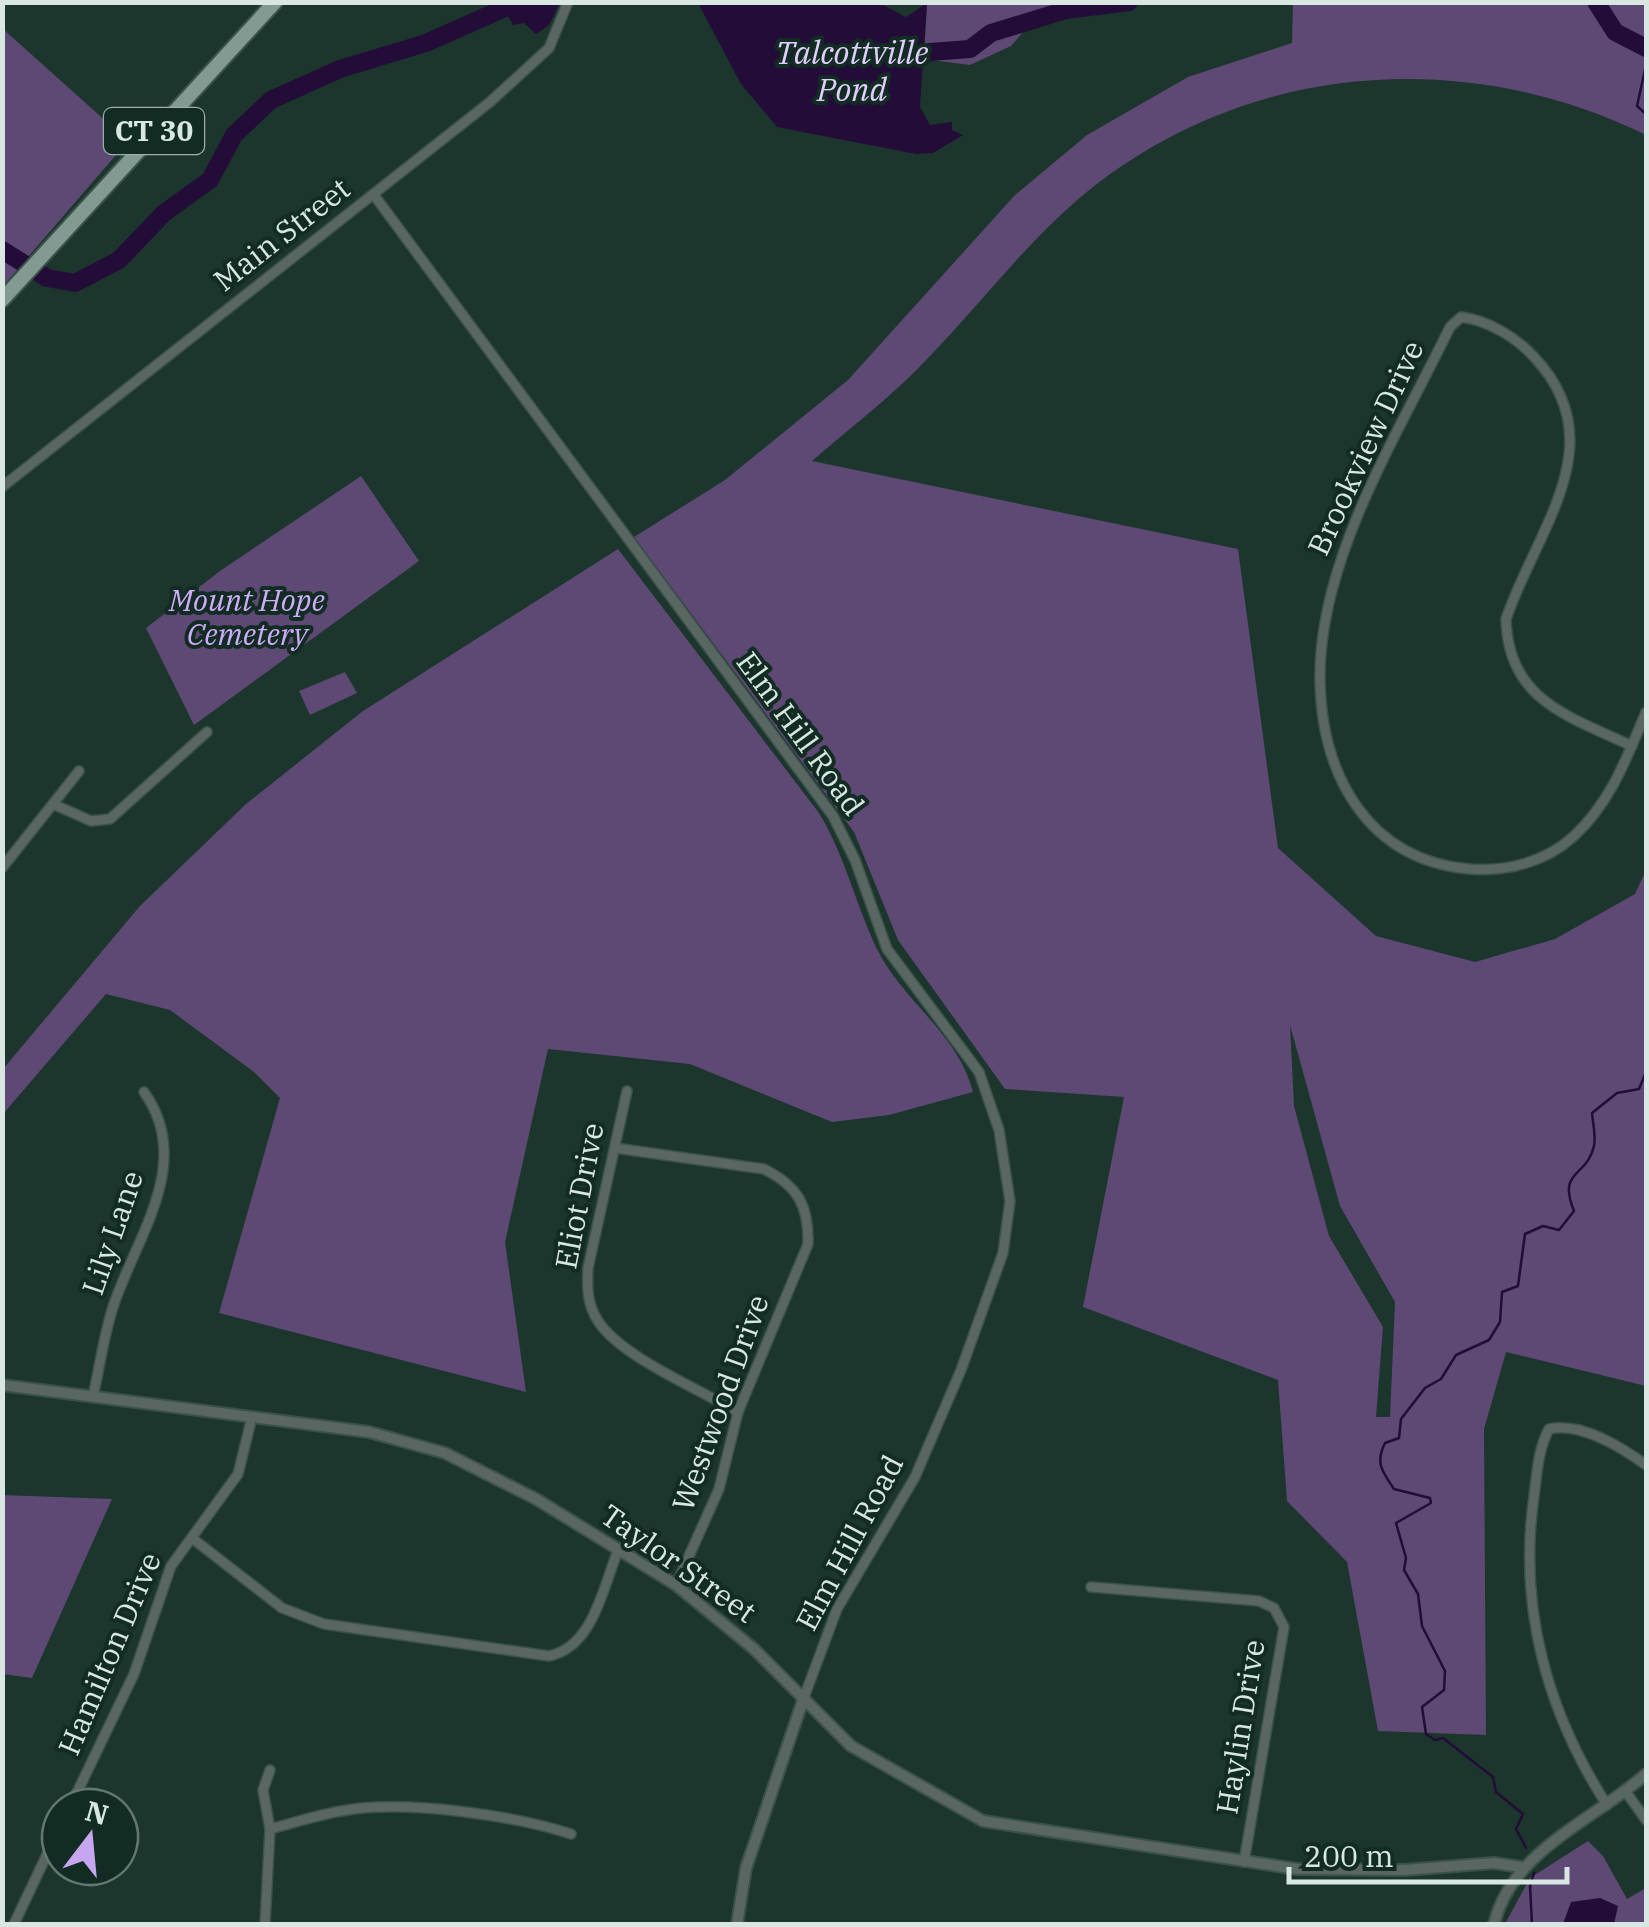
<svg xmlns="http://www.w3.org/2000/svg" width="1649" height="1927" viewBox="0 0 1649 1927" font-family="'IBM Plex Serif',serif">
<rect width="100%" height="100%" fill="#1c362d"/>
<g fill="#5d4974" fill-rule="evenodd">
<polygon points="927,3 928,2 1069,3 1043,9 1011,46 970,65 924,59"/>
<path d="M 1293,3 L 1646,3 L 1646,135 C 1464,46 1248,62 1088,191 C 1029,239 983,301 930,356 C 895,394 852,426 812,461 L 1238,549 L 1278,848 L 1376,936 L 1475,962 L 1555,939 L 1635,894 L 1646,870 L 1646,1386 L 1506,1352 L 1484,1429 L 1486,1735 L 1378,1731 L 1347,1562 L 1287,1501 L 1278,1380 L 1083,1307 L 1124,1097 L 1005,1089 L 898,940 L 854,832 L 634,537 L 725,480 L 848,380 L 1015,195 L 1087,135 L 1188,77 L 1292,43 ZM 1290,1025 L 1340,1206 L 1395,1302 L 1390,1417 L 1376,1417 L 1383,1327 L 1329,1236 L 1294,1106 Z"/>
<polygon points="3,29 128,141 3,286"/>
<polygon points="361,476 419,561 194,725 146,628 220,571"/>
<path d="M 618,549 L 819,813 C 845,856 855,902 876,947 C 901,1000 958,1033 973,1092 L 889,1115 L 832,1122 L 690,1064 L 548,1049 L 505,1242 L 526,1392 L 219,1313 L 280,1098 L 254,1072 L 170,1010 L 106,994 L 3,1114 L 3,1069 L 140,906 L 246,804 L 363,711 Z"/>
<polygon points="345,672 357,693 310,715 299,691"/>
<polygon points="3,1495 112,1499 32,1678 3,1674"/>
<polygon points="1588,1841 1603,1856 1627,1899 1646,1888 1646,1924 1505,1924 1530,1878"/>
</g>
<g fill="#230c37">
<polygon points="501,3 560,3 549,25 536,34 524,23 513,25"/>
<polygon points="698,3 879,3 906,17 927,3 920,107 930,125 952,122 952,130 963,135 933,153 916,154 777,127 741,84"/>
<polygon points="1600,1898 1618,1906 1614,1924 1563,1924 1571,1902"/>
</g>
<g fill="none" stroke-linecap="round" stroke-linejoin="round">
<g stroke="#230c37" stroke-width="2.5">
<polyline points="1646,65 1637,106 1646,114"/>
<path d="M 1526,1848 L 1516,1829 L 1523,1814 L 1496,1792 L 1493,1777 L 1443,1738 L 1435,1740 L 1426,1734 L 1422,1707 L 1444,1690 L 1445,1671 L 1422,1626 L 1418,1594 L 1404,1570 L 1406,1558 L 1396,1523 L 1431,1503 L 1430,1498 L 1394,1489 C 1382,1471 1375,1463 1385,1443 L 1399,1438 L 1401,1419 L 1425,1388 L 1441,1379 L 1456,1355 L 1489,1340 L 1500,1322 L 1502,1292 L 1518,1286 L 1525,1234 L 1543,1226 L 1559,1230 L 1574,1211 C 1557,1169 1587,1178 1594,1146 C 1596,1137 1593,1123 1592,1113 L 1617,1093 L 1639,1089 L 1646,1072"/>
<polyline points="1532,1924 1530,1886 1534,1873"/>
</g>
<g stroke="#230c37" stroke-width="18">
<polyline points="1596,2 1615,32 1646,48"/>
<polyline points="905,61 930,52 970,49 991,33 1066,10 1129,2"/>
<polyline points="2,250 47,278 75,283 119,260 164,213 210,180 234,135 271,100 340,69 426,43 518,2"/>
</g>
<defs>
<g id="minor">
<polyline points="374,195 833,816 855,860 887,949 979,1072 999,1130 1010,1201 1003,1253 961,1370 915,1477 837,1609 803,1700"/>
<polyline points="2,487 490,102 549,48 568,2"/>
<path d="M 1632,746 C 1568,716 1508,700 1506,619 C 1536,530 1616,443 1534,357 C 1516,337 1487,320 1461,317 L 1450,327 C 1398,435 1318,559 1320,681 C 1322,776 1368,860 1469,869 C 1507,872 1546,862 1574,836 C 1611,802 1627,757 1646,712"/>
<polyline points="55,805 91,821 110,819 207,732"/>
<polyline points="2,868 79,771"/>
<path d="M 627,1091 L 588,1268 C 587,1288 587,1304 598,1321 C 621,1357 701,1390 738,1412"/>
<path d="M 615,1148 L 764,1169 C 798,1186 809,1206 808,1244 L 738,1412 L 719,1489 L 676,1585"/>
<path d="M 93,1396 C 100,1366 104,1333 114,1304 C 138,1234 194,1162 144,1092"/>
<path d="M 192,1538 L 282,1608 L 324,1624 L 549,1656 C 594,1647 603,1586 619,1548"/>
<polyline points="1091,1587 1259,1601 1274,1608 1284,1627 1244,1862"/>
<polyline points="1626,1792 1646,1820"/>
<path d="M 1607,1805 C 1547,1712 1518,1607 1534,1496 C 1537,1474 1538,1449 1549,1429 C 1582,1422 1621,1447 1646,1465"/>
<polyline points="70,1807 134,1674 171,1566 238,1474 252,1417"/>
<path d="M 270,1829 C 297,1822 326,1812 354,1809 C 412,1801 516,1816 571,1834"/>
<polyline points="14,1924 60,1827"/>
<polyline points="265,1924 270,1829 263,1790 270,1770"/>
</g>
<g id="tertiary">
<polyline points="2,1385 369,1432 445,1453 536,1499 676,1585 754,1649 851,1746 983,1821 1297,1869 1404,1870 1494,1863 1521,1867"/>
<polyline points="737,1924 746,1868 803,1700"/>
<path d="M 1494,1924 C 1512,1850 1593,1821 1646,1774"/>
</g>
<polyline id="primary" points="2,300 275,2"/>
</defs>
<use href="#minor" stroke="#3a524a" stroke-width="12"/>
<use href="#tertiary" stroke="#3a524a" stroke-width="14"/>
<use href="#primary" stroke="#3a524a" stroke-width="18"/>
<use href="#minor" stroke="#5a6661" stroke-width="9"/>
<use href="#tertiary" stroke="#5a6661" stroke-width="10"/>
<use href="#primary" stroke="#829a91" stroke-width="14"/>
</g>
<g text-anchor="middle" stroke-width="8" stroke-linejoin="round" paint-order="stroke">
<rect fill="#122c24" stroke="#9dafa8" stroke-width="2.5" x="104" y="108" width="100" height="46" rx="8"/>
<g font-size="28" font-weight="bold" fill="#d8e7e1">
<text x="154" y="141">CT 30</text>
</g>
<g font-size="30" fill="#d8e7e1" stroke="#122c24">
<text transform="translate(282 235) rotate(-38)" y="10">Main Street</text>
<text transform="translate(1366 448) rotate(-65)" y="10">Brookview Drive</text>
<text transform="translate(800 734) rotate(54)" y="10">Elm Hill Road</text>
<text transform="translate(580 1196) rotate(-79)" y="10">Eliot Drive</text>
<text transform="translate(113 1233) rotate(-71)" y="10">Lily Lane</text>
<text transform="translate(721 1403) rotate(-70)" y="10">Westwood Drive</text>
<text transform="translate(850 1543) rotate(-62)" y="10">Elm Hill Road</text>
<text transform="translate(678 1564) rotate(35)" y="10">Taylor Street</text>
<text transform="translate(110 1654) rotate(-67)" y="10">Hamilton Drive</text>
<text transform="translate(1241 1727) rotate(-81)" y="10">Haylin Drive</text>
</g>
<g font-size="30" font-style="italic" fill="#ceacf8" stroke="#122c24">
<text x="247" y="611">Mount Hope<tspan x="247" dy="34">Cemetery</tspan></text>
</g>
<g font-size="32" font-style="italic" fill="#e2cefc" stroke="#122c24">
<text x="852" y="64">Talcottville<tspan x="852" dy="37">Pond</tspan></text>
</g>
</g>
<rect width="1649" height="1927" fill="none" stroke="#d8e7e1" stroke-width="10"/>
<g transform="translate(90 1837) rotate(16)"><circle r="48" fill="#122c24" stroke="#617770" stroke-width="2.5"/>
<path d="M0-8L18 38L0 25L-18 38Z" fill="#c7a6f0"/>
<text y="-15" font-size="28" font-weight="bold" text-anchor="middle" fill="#d8e7e1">N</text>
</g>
<path d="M1289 1867v15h278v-15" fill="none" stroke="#d8e7e1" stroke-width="5"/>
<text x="1304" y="1867" font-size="30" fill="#d8e7e1" stroke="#122c24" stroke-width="8" paint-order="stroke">200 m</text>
</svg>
